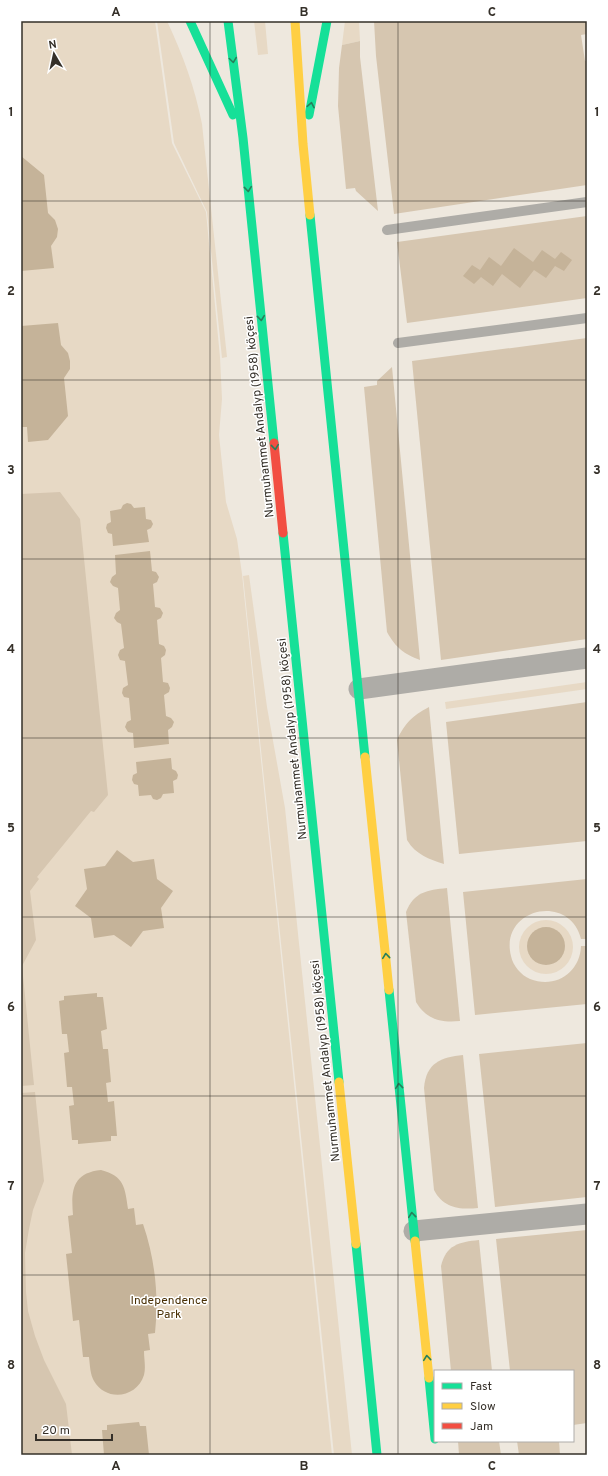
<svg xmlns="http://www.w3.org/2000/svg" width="608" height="1476" viewBox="0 0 608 1476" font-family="Overpass,sans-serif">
<rect width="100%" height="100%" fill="#eee8de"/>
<g fill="#e7d9c5">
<polygon points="21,21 155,21 172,143 206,212 220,357 222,399 219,435 226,502 237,539 242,574 332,1455 21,1455"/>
<path d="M 157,21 L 167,21 C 183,55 195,88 202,124 L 227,357 L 222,358 L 207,212 L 174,143 Z"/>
<polygon points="254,21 265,21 268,54 258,55"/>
<polygon points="345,21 359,21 360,41 342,45"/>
<polygon points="249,575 267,707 285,808 352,1455 334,1455 243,576"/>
<polygon points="587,682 587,689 446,709 445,702"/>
<circle cx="546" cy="947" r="27"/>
</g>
<g fill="#d6c6b0">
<polygon points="374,21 587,21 587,34 581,35 585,61 587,61 587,185 394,214 376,56"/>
<polygon points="360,41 360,57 378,211 356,191 355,188 346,189 338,106 339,68 342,45"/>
<polygon points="587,216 587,298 407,323 397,242"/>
<polygon points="587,338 587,639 441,660 412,361"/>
<path d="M 392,367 L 420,660 C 404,654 396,648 387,632 L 364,387 L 377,385 L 377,381 Z"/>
<polygon points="60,492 80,519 108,795 94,812 91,811 37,877 39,879 30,891 36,940 22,966 34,1085 21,1086 21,494"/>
<polygon points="587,702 587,841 459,854 446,722"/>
<path d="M 429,707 L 444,864 C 429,859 416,855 407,840 L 397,740 C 405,723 412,716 429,707 Z"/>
<path d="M 587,879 L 587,939 L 581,939 C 569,892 499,909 511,956 C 513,966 521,975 530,979 C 555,989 580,973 581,946 L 587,946 L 587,1004 L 475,1015 L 463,892 Z"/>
<path d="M 447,888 L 460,1021 C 440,1023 426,1019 416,1002 L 406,912 C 414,892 427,890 447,888 Z"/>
<polygon points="587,1043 587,1197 495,1207 479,1054"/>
<path d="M 463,1055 L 478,1208 C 460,1210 443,1208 434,1190 L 424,1088 C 426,1063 441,1057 463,1055 Z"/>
<polygon points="35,1092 44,1181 33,1210 29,1229 25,1253 26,1292 28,1311 35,1336 44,1360 66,1404 72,1455 21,1455 21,1093"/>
<polygon points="587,1230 587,1423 573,1425 573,1371 510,1371 496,1239"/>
<path d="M 479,1240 L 492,1371 L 451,1371 L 441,1266 C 446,1245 459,1242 479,1240 Z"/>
<polygon points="458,1441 499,1441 501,1455 459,1455"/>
<polygon points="517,1441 559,1441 560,1455 519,1455"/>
</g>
<g fill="#c5b399">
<polygon points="21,156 44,175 48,213 55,220 58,229 57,237 51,246 54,268 21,271"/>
<polygon points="514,248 533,262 542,250 555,259 561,252 572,260 564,271 555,266 546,278 534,270 520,288 502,274 493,286 481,277 474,284 463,276 472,265 480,270 489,257 501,266"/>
<polygon points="58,323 61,345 68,353 70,361 70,369 64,378 68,416 48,440 28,442 27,427 21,427 21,326"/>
<polygon points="127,503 131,504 134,508 145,507 146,519 151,520 153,524 151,528 147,530 149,542 113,546 112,534 108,533 106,528 107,524 111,522 110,511 121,509 123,505"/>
<polygon points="150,551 152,571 156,572 159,577 157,582 153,584 155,607 160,608 163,613 161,618 157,620 159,644 164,646 166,650 165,655 161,658 163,682 168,683 170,688 169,692 164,695 166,716 171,718 174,722 172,727 168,730 169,744 134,748 133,733 128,732 125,727 127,722 131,720 129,698 124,697 122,693 123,688 128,685 125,661 120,660 118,655 120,650 124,648 121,624 117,622 114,618 116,613 120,610 118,588 113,586 110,582 112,577 116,574 115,555"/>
<polygon points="171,758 172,769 176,771 178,775 177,779 173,781 174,793 163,794 161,798 157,800 153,799 151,795 139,796 138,785 134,784 132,780 133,775 137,773 136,762"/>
<polygon points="117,850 133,862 154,859 157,879 173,891 161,908 164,928 143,931 131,947 114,935 94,938 91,918 75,906 87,889 84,869 105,866"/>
<circle cx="546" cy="946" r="19"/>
<polygon points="97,993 97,997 103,997 107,1029 101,1031 103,1049 108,1049 111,1082 106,1083 108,1102 114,1101 117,1136 111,1136 111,1141 78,1144 78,1140 72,1140 69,1106 74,1105 72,1087 67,1087 64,1053 69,1052 67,1034 62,1034 59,1001 64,1000 64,996"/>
<path d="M 101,1170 C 124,1176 125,1187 128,1209 L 134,1208 L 136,1225 L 143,1224 C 155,1259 159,1296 155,1333 L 148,1334 L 150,1350 L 144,1351 C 144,1359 146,1367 144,1375 C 137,1398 106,1402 94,1381 C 90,1374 90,1365 89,1357 L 83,1357 L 79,1320 L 73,1321 L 66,1254 L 72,1253 L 68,1216 L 73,1215 C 71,1191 72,1173 101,1170 Z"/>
<polygon points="139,1422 140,1426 146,1426 149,1455 104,1455 102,1430 107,1430 107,1425"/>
</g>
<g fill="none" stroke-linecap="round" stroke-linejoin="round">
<g stroke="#aeaca7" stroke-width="10">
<polyline points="387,230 587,202"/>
<polyline points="398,343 587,318"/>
</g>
<g stroke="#aeaca7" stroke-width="21">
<polyline points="359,689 587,658"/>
<polyline points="414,1231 587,1214"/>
</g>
<g stroke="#16e098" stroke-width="9">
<polyline points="190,21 233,115"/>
<polyline points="228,21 243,138 274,443"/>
<polyline points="309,115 327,21"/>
<polyline points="310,215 365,757"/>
<polyline points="283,533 339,1082"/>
<polyline points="389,990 415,1241"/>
<polyline points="356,1244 377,1455"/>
<polyline points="429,1378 435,1439"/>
</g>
<g stroke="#ffcf43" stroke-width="9">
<polyline points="295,21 303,144 310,215"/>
<polyline points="365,757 389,990"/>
<polyline points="339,1082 356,1244"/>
<polyline points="415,1241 429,1378"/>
</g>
<polyline stroke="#f24e42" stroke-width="9" points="274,443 283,533"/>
</g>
<defs><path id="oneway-chevron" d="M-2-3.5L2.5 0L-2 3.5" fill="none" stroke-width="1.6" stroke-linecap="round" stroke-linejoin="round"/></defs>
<g stroke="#277f5b">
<use href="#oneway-chevron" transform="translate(233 60) rotate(82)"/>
<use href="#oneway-chevron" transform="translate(311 105) rotate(-79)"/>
<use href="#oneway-chevron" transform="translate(248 189) rotate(84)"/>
<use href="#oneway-chevron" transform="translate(261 318) rotate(84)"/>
<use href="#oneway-chevron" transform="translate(275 447) rotate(84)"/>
<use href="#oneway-chevron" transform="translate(386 956) rotate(-96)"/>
<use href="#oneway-chevron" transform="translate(399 1086) rotate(-96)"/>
<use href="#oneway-chevron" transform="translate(412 1215) rotate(-96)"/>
<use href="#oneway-chevron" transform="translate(427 1358) rotate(-96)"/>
</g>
<path fill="none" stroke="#353029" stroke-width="1" stroke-opacity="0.55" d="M 210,21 L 210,1455M 398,21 L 398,1455M 21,201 L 587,201M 21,380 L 587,380M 21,559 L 587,559M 21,738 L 587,738M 21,917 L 587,917M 21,1096 L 587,1096M 21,1275 L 587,1275"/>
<g text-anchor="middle" stroke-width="3" stroke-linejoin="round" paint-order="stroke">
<g font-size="12" fill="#353029" stroke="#fff">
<text transform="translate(259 417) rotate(-96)" y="4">Nurmuhammet Andalyp (1958) köçesi</text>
<text transform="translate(292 739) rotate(-96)" y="4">Nurmuhammet Andalyp (1958) köçesi</text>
<text transform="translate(325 1061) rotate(-96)" y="4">Nurmuhammet Andalyp (1958) köçesi</text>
</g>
<g font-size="12" fill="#482f04" stroke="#fff">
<text x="169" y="1304">Independence<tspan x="169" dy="14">Park</tspan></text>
</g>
</g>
<rect width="608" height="1476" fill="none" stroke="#ffffff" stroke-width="44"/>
<rect x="434" y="1370" width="140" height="72" fill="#ffffff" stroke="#aeaca9"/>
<rect x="442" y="1383" width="20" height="6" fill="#16e098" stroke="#aeaca9"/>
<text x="470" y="1390" font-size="12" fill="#353029">Fast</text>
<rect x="442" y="1403" width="20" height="6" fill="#ffcf43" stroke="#aeaca9"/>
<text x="470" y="1410" font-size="12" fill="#353029">Slow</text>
<rect x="442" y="1423" width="20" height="6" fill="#f24e42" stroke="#aeaca9"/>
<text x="470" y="1430" font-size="12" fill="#353029">Jam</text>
<g transform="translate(54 54) rotate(351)" stroke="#ffffff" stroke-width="3" paint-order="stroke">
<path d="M0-3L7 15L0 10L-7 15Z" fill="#353029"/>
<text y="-6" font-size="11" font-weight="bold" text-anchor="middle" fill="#353029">N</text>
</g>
<path d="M36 1434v6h76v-6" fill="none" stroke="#353029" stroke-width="2"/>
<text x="42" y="1434" font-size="12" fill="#353029" stroke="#ffffff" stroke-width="3" paint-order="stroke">20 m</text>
<rect x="22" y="22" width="564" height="1432" fill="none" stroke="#353029" stroke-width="1.5"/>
<g font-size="13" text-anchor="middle" font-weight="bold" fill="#353029">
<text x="116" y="16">A</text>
<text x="304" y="16">B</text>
<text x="492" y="16">C</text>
<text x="11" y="116">1</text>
<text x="597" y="116">1</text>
<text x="11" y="295">2</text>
<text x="597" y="295">2</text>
<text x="11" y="474">3</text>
<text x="597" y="474">3</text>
<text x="11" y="653">4</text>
<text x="597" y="653">4</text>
<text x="11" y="832">5</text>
<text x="597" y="832">5</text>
<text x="11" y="1011">6</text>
<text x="597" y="1011">6</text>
<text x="11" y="1190">7</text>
<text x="597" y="1190">7</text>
<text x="11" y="1369">8</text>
<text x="597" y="1369">8</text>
<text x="116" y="1470">A</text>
<text x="304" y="1470">B</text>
<text x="492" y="1470">C</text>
</g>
</svg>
